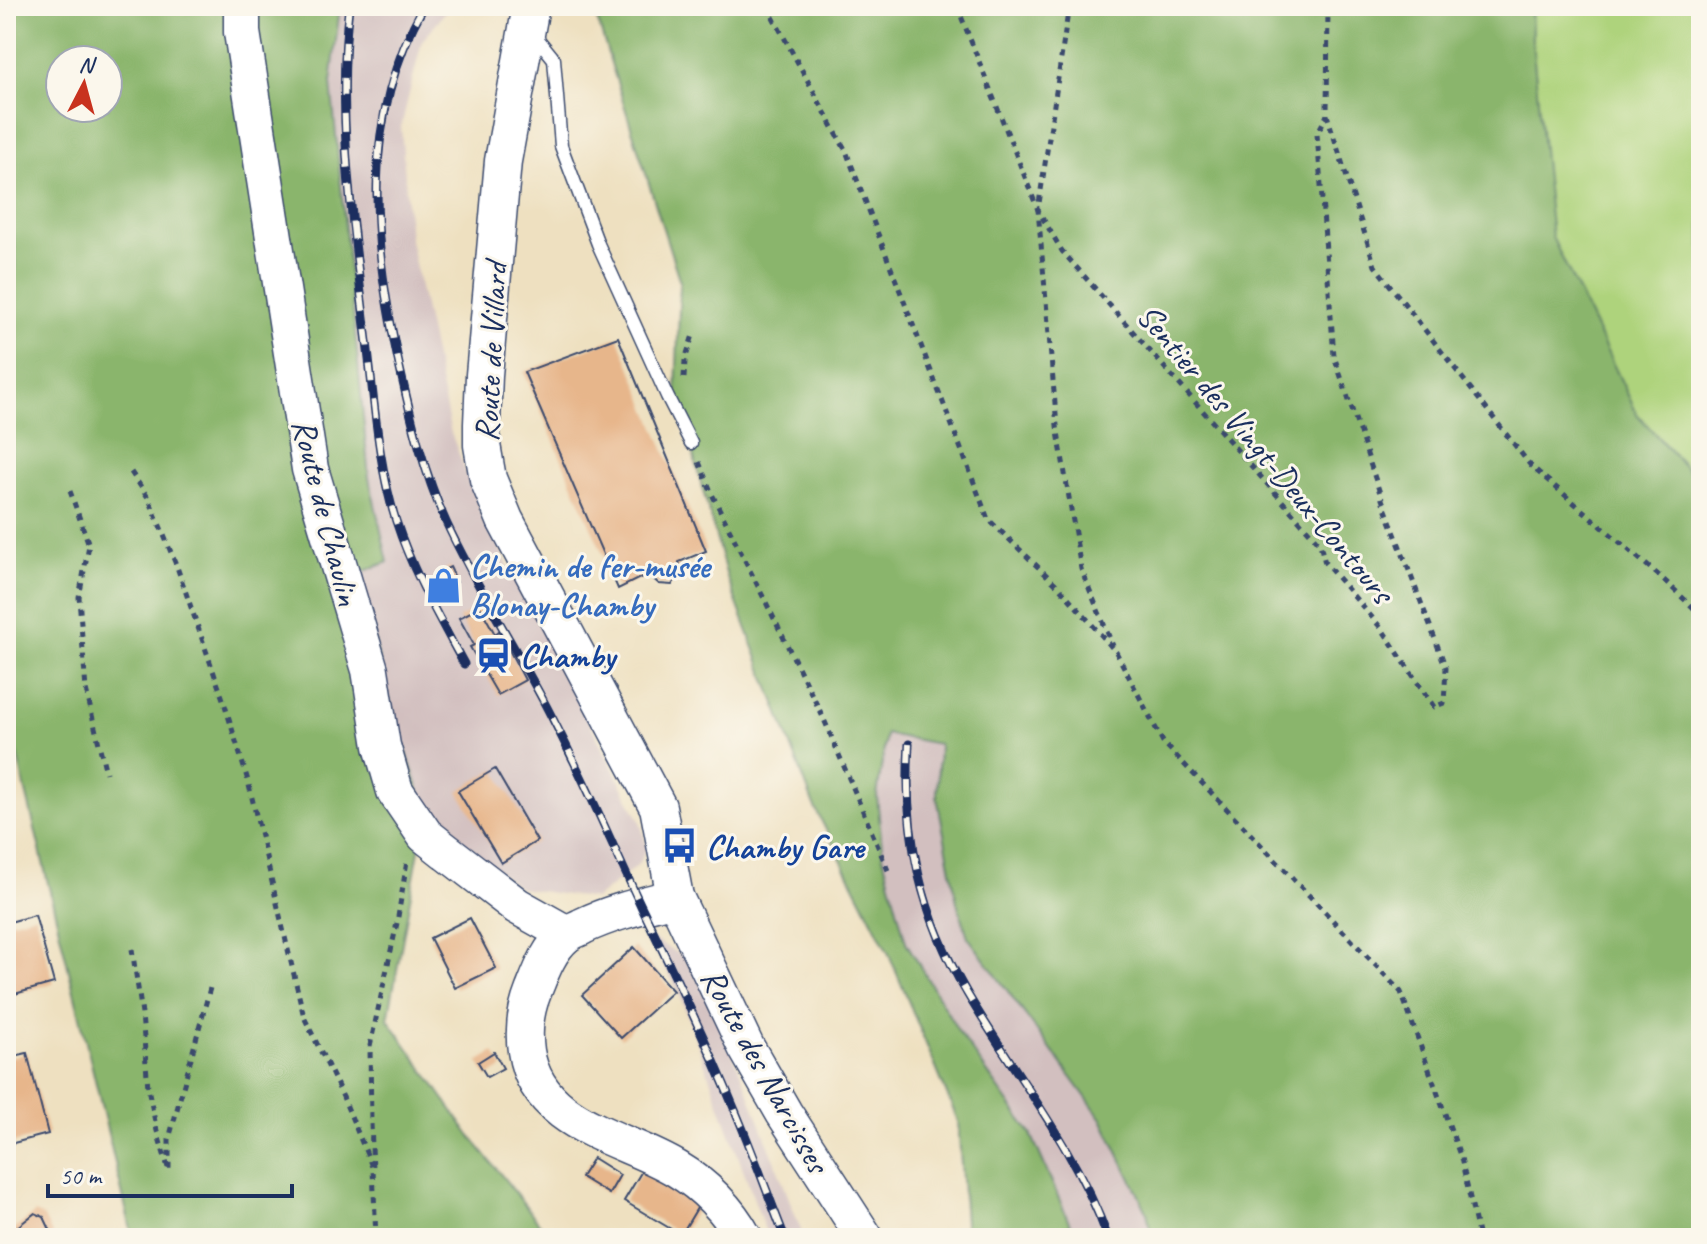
<svg xmlns="http://www.w3.org/2000/svg" width="1707" height="1244" viewBox="0 0 1707 1244" font-family="Caveat,sans-serif">
<rect width="100%" height="100%" fill="#fbf7ec"/>
<filter id="ink" filterUnits="userSpaceOnUse"><feTurbulence type="fractalNoise" baseFrequency=".0125" numOctaves="2"/><feDisplacementMap in="SourceGraphic" scale="16" xChannelSelector="R" yChannelSelector="G"/><feConvolveMatrix kernelMatrix="1 2 1 2 8 2 1 2 1" color-interpolation-filters="sRGB"/></filter>
<filter id="wash" filterUnits="userSpaceOnUse"><feTurbulence type="fractalNoise" baseFrequency=".006" numOctaves="4" result="noise"/><feDisplacementMap in="SourceGraphic" scale="32" xChannelSelector="R" yChannelSelector="G"/><feGaussianBlur stdDeviation="1.8" result="paint"/><feColorMatrix in="noise" values="0 0 0 0 0 0 0 0 0 0 0 0 0 0 0 0 0 1.4 0 .05"/><feComposite in="paint" operator="in"/></filter>
<g filter="url(#wash)">
<rect width="100%" height="100%" fill="#eee0c0"/>
<g fill="#d2bfbf">
<polygon points="340,6 450,6 422,41 401,127 410,240 451,433 482,514 640,821 647,848 637,866 595,899 519,888 426,812 384,683 359,573 388,561 369,478 331,83"/>
<polygon points="886,734 939,743 937,797 957,902 968,937 1102,1119 1147,1212 1152,1238 1076,1238 1031,1134 960,1034 906,942 883,857 877,796"/>
<polygon points="646,935 684,957 712,1004 748,1091 804,1238 768,1238 678,990"/>
</g>
<polygon fill="#aed37c" stroke="#64816d" stroke-width="2" points="1531,6 1701,6 1701,485 1637,414 1551,237 1532,41"/>
<g fill="#8ab56c" stroke="#527265" stroke-width="2" fill-rule="evenodd">
<path d="M 6,6 L 340,6 L 331,83 L 369,478 L 388,562 L 359,573 L 384,683 L 426,812 L 388,1019 L 469,1134 L 551,1238 L 133,1238 L 6,708 L 6,629 L 15,249 L 6,200 ZM 60,60 L 108,60 L 108,108 L 60,108 Z"/>
<polygon points="593,6 1531,6 1532,41 1552,237 1637,414 1701,485 1701,1238 1152,1238 1147,1212 1102,1119 968,937 957,902 937,797 939,744 886,734 877,796 883,857 906,942 960,1034 1031,1134 1076,1238 966,1238 958,1121 888,952 814,806 727,577 676,393 680,282"/>
</g>
<g id="blocks">
<g fill="#e7b68b">
<polygon points="618,337 706,551 679,562 681,571 672,585 659,584 648,574 618,589 524,372"/>
<polygon points="450,567 457,582 442,590 434,575"/>
<polygon points="480,607 495,634 499,631 525,680 498,695 470,647 474,645 459,618"/>
<polygon points="495,769 537,841 501,863 458,791"/>
<polygon points="35,915 54,983 11,995 6,978 6,923"/>
<polygon points="470,918 496,968 455,988 430,938"/>
<polygon points="634,947 673,991 621,1038 582,995"/>
<polygon points="494,1052 503,1068 487,1077 478,1062"/>
<polygon points="27,1053 48,1134 6,1145 6,1058"/>
<polygon points="593,1158 620,1175 609,1194 581,1177"/>
<polygon points="643,1169 700,1203 681,1235 624,1201"/>
<polygon points="35,1213 44,1217 54,1238 8,1238 7,1235"/>
</g>
</g>
</g>
<g filter="url(#ink)">
<use href="#blocks" fill-opacity="0" stroke="#3b4a6d" stroke-width="2"/>
<g fill="none" stroke-linecap="round" stroke-linejoin="round">
<defs>
<polyline id="lane" points="533,33 554,59 561,146 598,244 667,396 691,443"/>
<g id="secondary">
<polyline points="242,6 242,32 310,469 370,670 382,746 395,791 425,835 444,850 517,906 567,934"/>
<polyline points="531,6 503,161 484,375 482,424 482,445 488,479 505,520 658,807 675,897 746,1047 784,1113 865,1238"/>
<path d="M 675,897 C 644,905 612,912 583,926 C 578,929 571,931 566,935 C 549,949 541,972 533,992 C 525,1012 523,1030 526,1051 C 537,1126 623,1136 677,1169 C 704,1185 729,1210 744,1238"/>
</g>
</defs>
<use href="#lane" stroke="#3b4a6d" stroke-width="15"/>
<use href="#secondary" stroke="#3b4a6d" stroke-width="39"/>
<g stroke="#3b4a6d" stroke-width="5" stroke-dasharray="6 6" stroke-linecap="butt">
<polyline points="767,6 846,151 988,519 1060,588 1116,652 1163,742 1401,992 1461,1158 1479,1238"/>
<polyline points="957,6 1038,210 1062,251 1320,544 1325,563 1382,629 1434,707 1444,703 1446,668 1383,502 1334,356 1317,134 1327,115"/>
<polyline points="1069,6 1038,210 1057,426 1081,569 1113,646"/>
<polyline points="1328,6 1327,115 1375,266 1531,466 1664,580 1701,615"/>
<polyline points="684,378 685,360 693,335"/>
<polyline points="699,462 712,494 823,717 890,875"/>
<polyline points="131,472 149,499 177,567 224,702 248,781 304,1017 343,1097 373,1169"/>
<polyline points="70,491 89,545 79,597 86,690 106,773"/>
<polyline points="132,949 142,1014 148,1088 157,1131 169,1171 169,1139 210,988"/>
<polyline points="376,1238 371,1123 370,1046 397,923 407,861"/>
</g>
<use href="#lane" stroke="#fff" stroke-width="12"/>
<use href="#secondary" stroke="#fff" stroke-width="36"/>
<defs>
<g id="rail">
<path d="M 349,6 C 336,116 353,226 366,334 C 374,396 377,461 396,521 C 412,571 439,618 464,664"/>
<path d="M 424,6 C 358,122 373,245 400,369 C 412,422 424,473 446,522 C 471,576 503,627 532,680 C 553,717 571,755 589,793 C 607,831 624,870 642,908 C 674,974 706,1040 734,1108 C 752,1150 768,1195 785,1238"/>
<path d="M 909,744 C 903,837 921,915 968,995 C 1016,1076 1076,1149 1108,1238"/>
</g>
</defs>
<use href="#rail" stroke="#1b2f5e" stroke-width="9"/>
<use href="#rail" stroke="#fbf7ec" stroke-width="6" stroke-dasharray="18" stroke-linecap="butt"/>
</g>
</g>
<defs>
<symbol id="shop-bare" viewBox="-9 -9 18 18"><path d="M-5-2.5h2.3a2.7 3.5 0 0 1 5.4 0H5L5.5 6h-11ZM-1.5-2.5h3a1.5 2.3 0 0 0-3 0Z" fill="#3f7fe0" stroke="#fbf7ec" stroke-width="2.5" paint-order="stroke"/></symbol>
<symbol id="station-bare" viewBox="-9 -9 18 18"><path d="M-3-6H3Q5-6 5-4V2Q5 4 3 4L4.5 6H3L1.5 4h-3L-3 6H-4.5L-3 4Q-5 4-5 2V-4Q-5-6-3-6ZM-3.5-4v3h7v-3ZM-3.5 1v1.5H-2V1ZM2 1v1.5H3.5V1Z" fill="#1a4fb4" stroke="#fbf7ec" stroke-width="2.5" paint-order="stroke"/></symbol>
<symbol id="bus-bare" viewBox="-9 -9 18 18"><path d="M-5-6H5V4H4V6H2V4H-2V6H-4V4H-5ZM-3.5-4V0h7V-4ZM-3.5 1.2v1.5H-2V1.2ZM2 1.2v1.5H3.5V1.2Z" fill="#1a4fb4" stroke="#fbf7ec" stroke-width="2.5" paint-order="stroke"/></symbol>
</defs>
<g fill-rule="evenodd">
<use href="#shop-bare" x="418" y="560" width="51" height="51"/>
<use href="#station-bare" x="468" y="630" width="51" height="51"/>
<use href="#bus-bare" x="654" y="820" width="51" height="51"/>
</g>
<g text-anchor="middle" stroke-width="6" stroke-linejoin="round" paint-order="stroke">
<g font-size="34" fill="#1b2f5e" stroke="#fbf7ec">
<text transform="translate(490 352) rotate(-87)" y="12">Route de Villard</text>
<text transform="translate(1266 453) rotate(50)" y="12">Sentier des Vingt-Deux-Contours</text>
<text transform="translate(327 512) rotate(76)" y="12">Route de Chaulin</text>
<text transform="translate(766 1070) rotate(61)" y="12">Route des Narcisses</text>
</g>
<g font-size="34" font-weight="bold" fill="#366cbe" stroke="#fbf7ec" text-anchor="start">
<text x="470" y="577">Chemin de fer-musée<tspan x="470" dy="39">Blonay-Chamby</tspan></text>
</g>
<g font-size="34" font-weight="bold" fill="#164399" stroke="#fbf7ec" text-anchor="start">
<text x="520" y="667">Chamby</text>
<text x="706" y="858">Chamby Gare</text>
</g>
</g>
<rect width="1707" height="1244" fill="none" stroke="#fbf7ec" stroke-width="32"/>
<g transform="translate(84 84) rotate(6)"><circle r="38" fill="#fbf7ec" stroke="#a1a7b3" stroke-width="2"/>
<path d="M0-6L14 30L0 20L-14 30Z" fill="#c8321e"/>
<text y="-12" font-size="22" font-weight="bold" text-anchor="middle" fill="#1b2f5e">N</text>
</g>
<path d="M48 1184v12h244v-12" fill="none" stroke="#1b2f5e" stroke-width="4"/>
<text x="60" y="1184" font-size="24" fill="#1b2f5e" stroke="#fbf7ec" stroke-width="6" paint-order="stroke">50 m</text>
</svg>
